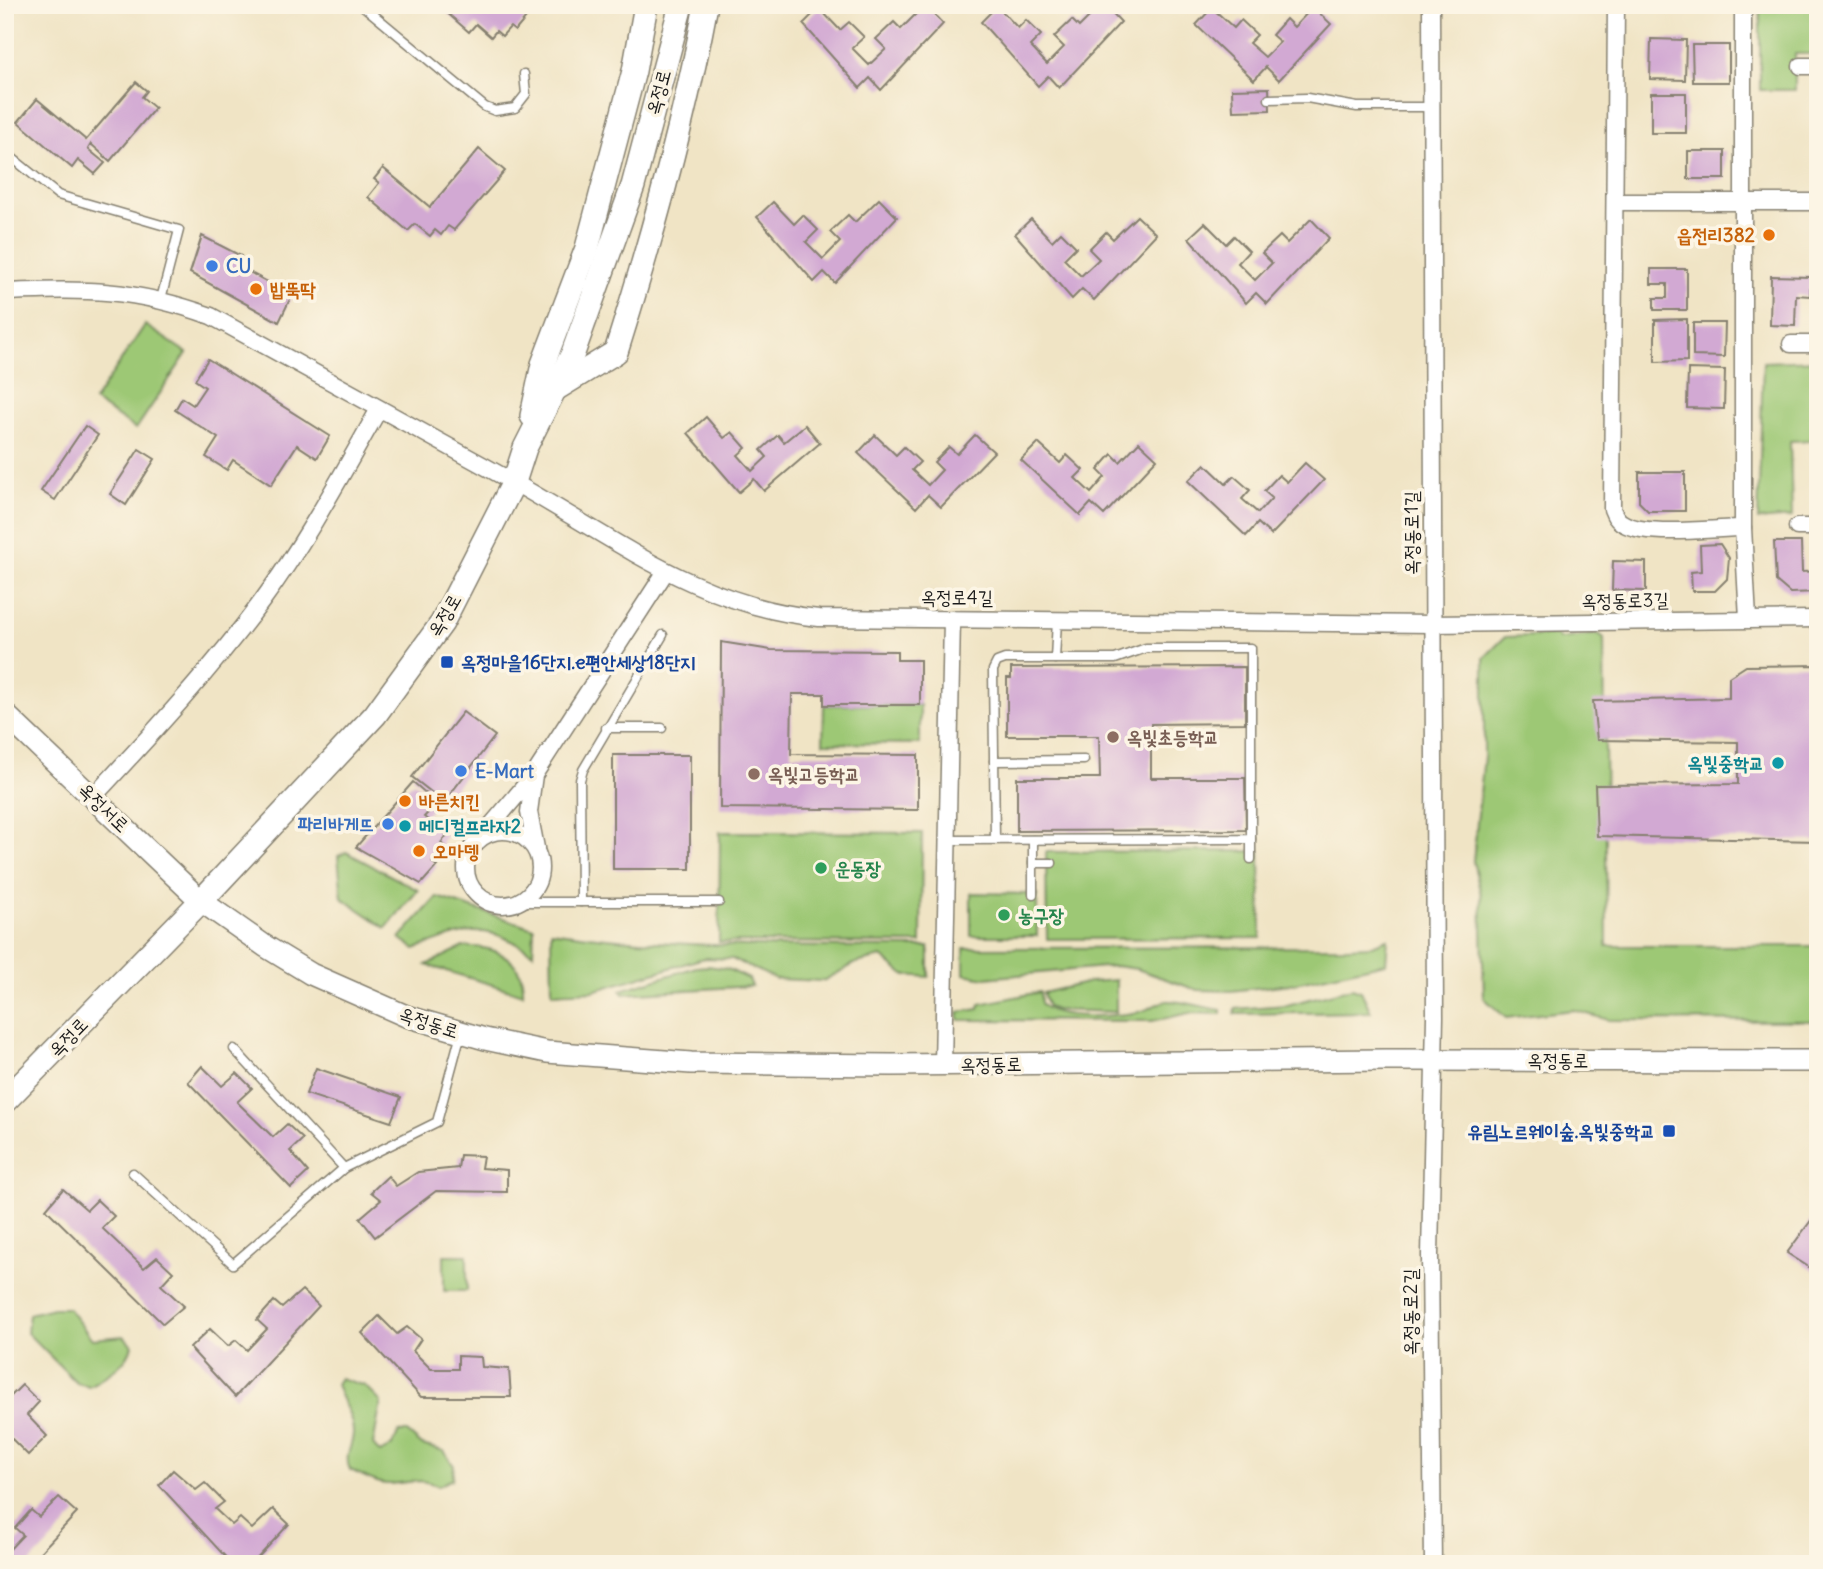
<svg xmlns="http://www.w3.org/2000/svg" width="1823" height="1569" viewBox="0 0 1823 1569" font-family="Delius,'Poor Story',sans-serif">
<rect width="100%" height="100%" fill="#fcf5e5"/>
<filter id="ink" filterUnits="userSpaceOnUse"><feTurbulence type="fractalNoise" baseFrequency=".0143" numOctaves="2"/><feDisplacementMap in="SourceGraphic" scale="14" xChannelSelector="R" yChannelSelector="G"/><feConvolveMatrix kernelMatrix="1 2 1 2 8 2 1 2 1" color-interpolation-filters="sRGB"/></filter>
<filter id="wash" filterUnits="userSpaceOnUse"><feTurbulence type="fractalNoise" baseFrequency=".00686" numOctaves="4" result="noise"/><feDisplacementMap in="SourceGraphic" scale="28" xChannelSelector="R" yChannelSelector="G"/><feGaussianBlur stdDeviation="1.57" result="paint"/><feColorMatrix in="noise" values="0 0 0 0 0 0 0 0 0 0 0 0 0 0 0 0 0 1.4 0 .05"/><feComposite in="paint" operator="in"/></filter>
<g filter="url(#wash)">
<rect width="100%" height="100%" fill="#f0e4c5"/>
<g fill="#9dc875" stroke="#5c7248" stroke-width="2">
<polygon points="1760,5 1818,5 1818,54 1795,54 1795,90 1760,90"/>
<polygon points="145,325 187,353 136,429 94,401"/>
<polygon points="1818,360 1818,440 1790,441 1792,517 1758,520 1763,362"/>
<polygon points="1599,634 1604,638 1607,946 1818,946 1818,1021 1609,1020 1573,1010 1506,1018 1484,998 1481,895 1473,861 1484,756 1484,658 1505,637 1557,635 1559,639"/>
<polygon points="824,705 920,705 920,744 823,743"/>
<polygon points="720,832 922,833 921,943 719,942"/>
<polygon points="1260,851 1261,938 1047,939 1046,852"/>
<polygon points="346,852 418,890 386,928 342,898 338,856"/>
<polygon points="971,893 1037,894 1037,936 971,936"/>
<path d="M 437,897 L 534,928 L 533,953 C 482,921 469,930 415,949 L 400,938 Z"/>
<path d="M 551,931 C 676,950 803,946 929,947 L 929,977 L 904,975 L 882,957 L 856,963 L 823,981 L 776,979 L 732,959 L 704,958 L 593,991 L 552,993 Z"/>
<polygon points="1388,939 1386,963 1290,984 1231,991 1197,990 1137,969 1115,966 985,978 964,974 964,948 1348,947 1369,946"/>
<path d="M 463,947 C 495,945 525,959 523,994 L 426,965 Z"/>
<polygon points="708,966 728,969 749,979 752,986 623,994 621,990 696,967"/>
<polygon points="1116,980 1116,1012 1055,1010 1048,1007 1043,993 1090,982"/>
<polygon points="1352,988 1361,991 1371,1012 1235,1014 1235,1009 1287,1005"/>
<path d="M 1040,992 L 1041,1003 C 1052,1021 1123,1017 1142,1011 C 1150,1009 1160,1001 1167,1001 C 1181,1000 1205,1008 1221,1010 L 1221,1014 L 1190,1013 L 1152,1021 L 959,1020 L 958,1012 L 979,1009 L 980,1004 Z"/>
<rect x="444" y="1255" width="23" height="36"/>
<path d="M 53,1308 L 68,1308 L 92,1339 L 124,1336 L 132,1345 C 129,1364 104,1377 89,1386 L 77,1383 L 27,1333 L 29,1314 Z"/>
<path d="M 340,1378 L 365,1386 L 381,1402 L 373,1445 L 380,1453 L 392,1446 L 399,1432 L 407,1432 L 422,1445 L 444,1451 L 454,1466 L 452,1479 L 439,1486 C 419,1477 409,1483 388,1484 C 377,1485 361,1474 350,1470 C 343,1454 353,1448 353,1432 C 353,1415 340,1400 336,1384 Z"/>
</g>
<g id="blocks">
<g fill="#d2a9d3">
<polygon points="438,5 491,8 537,5 515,31 510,27 502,36 496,31 491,37 476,24 469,32"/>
<polygon points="925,5 943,24 881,90 870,78 860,88 803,24 819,8 840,30 849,22 864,37 852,48 869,65 886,49 876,39 894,22 901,29"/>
<polygon points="1101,5 1105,5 1121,22 1059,88 1048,76 1038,86 981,22 997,6 1018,28 1026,20 1041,35 1030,46 1047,64 1064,47 1054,37 1072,20 1079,27"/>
<polygon points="1313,7 1331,24 1279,80 1266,67 1254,80 1196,25 1212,8 1234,28 1241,20 1257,35 1249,43 1265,57 1280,42 1272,35 1286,19 1294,27"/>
<polygon points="1651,39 1686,40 1685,80 1650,79"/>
<polygon points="1692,45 1729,45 1729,82 1693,82"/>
<polygon points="136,82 147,91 142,97 155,108 110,161 91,144 88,149 105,163 95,174 78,160 72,168 18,122 37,99 86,140"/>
<polygon points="1269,88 1270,110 1233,111 1232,89"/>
<rect x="1651" y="93" width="35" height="40"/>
<polygon points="479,149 505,171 454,230 448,226 441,235 435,230 430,236 415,224 408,231 368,197 379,183 374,179 383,168 430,207"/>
<rect x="1688" y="151" width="37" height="28"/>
<polygon points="879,199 897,217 835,283 824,272 814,282 757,217 773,202 794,224 803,215 818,230 806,242 823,259 840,242 830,232 848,215 855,222"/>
<polygon points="1137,216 1156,234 1094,300 1082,289 1072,299 1015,234 1031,219 1052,241 1061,232 1076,247 1064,259 1081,276 1099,259 1089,249 1106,232 1113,239"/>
<polygon points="1311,219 1329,238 1267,304 1256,293 1246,303 1189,238 1205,223 1226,244 1234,236 1249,251 1238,263 1255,280 1272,263 1262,253 1280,236 1287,243"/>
<polygon points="202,236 241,256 238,266 292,295 279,322 190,273"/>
<polygon points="1651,269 1687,269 1687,310 1654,310 1654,298 1667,298 1667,284 1651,284"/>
<polygon points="1771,276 1811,277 1810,296 1796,295 1795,326 1770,325"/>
<polygon points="1687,319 1687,361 1655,362 1655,320"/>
<polygon points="1693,323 1725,323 1724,357 1693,356"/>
<polygon points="208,359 330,436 317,458 297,445 271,485 233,460 227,470 206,457 218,438 175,410 182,398 193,405 205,387 195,380"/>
<polygon points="1688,369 1725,370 1724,409 1687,408"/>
<polygon points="706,417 724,438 732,432 746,448 738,455 752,471 767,457 761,450 778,435 784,442 805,425 820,443 764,491 754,479 739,492 688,433"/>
<polygon points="85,426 98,435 55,500 41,491"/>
<polygon points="875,435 896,455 904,447 920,462 912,470 928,485 942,470 934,462 949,447 957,454 975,435 994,452 941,507 928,495 916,508 858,453"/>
<polygon points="1139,442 1157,459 1104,515 1091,503 1080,515 1021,460 1038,443 1060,463 1067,455 1083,470 1075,478 1091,493 1105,477 1098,470 1112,454 1120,462"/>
<polygon points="139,449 155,459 126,505 110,494"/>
<polygon points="1305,463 1324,480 1271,535 1258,523 1246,536 1188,481 1205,464 1226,484 1234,476 1250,490 1242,499 1258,513 1272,498 1264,491 1279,475 1287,482"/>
<polygon points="1639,472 1685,472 1685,511 1648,511 1639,502"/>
<polygon points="1774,542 1801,542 1802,572 1818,571 1818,592 1790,593 1776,581"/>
<polygon points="1720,544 1729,558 1727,579 1715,591 1692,591 1691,572 1701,571 1700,545"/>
<polygon points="1613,561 1646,562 1646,591 1612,590"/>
<polygon points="721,642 771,650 897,651 897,660 920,660 920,705 824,705 824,694 792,694 791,754 918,755 918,810 720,808"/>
<polygon points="1818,665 1818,841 1597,836 1595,785 1738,784 1738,742 1597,740 1593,701 1729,698 1729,677 1746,666"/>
<polygon points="1245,667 1245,723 1151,724 1151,778 1245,778 1246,830 1017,831 1017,778 1100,778 1099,736 1007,736 1007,678 1011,678 1011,668"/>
<polygon points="463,712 495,736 444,802 412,777"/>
<rect x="613" y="755" width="77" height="114"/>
<polygon points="413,782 437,803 424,817 447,835 441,843 444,846 432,862 437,866 421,884 356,847"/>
<polygon points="202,1066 222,1086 237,1073 252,1088 237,1102 273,1137 287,1124 303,1139 290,1151 308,1172 291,1188 188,1082"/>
<polygon points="316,1068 401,1097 391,1122 306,1094"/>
<polygon points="460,1155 483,1156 481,1168 507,1170 507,1192 436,1191 375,1237 360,1218 381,1200 371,1192 388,1176 396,1186 418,1172 458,1168"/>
<polygon points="63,1189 87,1210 97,1200 114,1216 102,1228 144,1268 157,1257 173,1272 161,1285 184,1306 163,1324 46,1209"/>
<polygon points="1815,1215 1818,1217 1818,1273 1787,1253"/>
<polygon points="302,1290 319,1306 235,1397 190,1348 210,1329 228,1346 236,1340 247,1350 267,1329 257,1320 274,1301 282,1308"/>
<polygon points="379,1316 397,1334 407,1327 421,1339 413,1351 431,1369 458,1369 458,1356 481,1357 482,1367 509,1369 511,1397 421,1397 362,1333"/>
<polygon points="22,1385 39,1402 27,1415 47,1436 28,1455 5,1432 5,1394 9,1398"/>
<polygon points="173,1470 196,1490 205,1483 224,1502 215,1509 232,1525 240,1518 252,1529 273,1509 289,1524 252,1564 232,1564 159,1485"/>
<polygon points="59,1497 77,1513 29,1564 5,1564 5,1554 23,1535 15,1528 31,1510 39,1517"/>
</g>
</g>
</g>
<g filter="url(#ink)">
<use href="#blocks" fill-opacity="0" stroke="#868070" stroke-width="2"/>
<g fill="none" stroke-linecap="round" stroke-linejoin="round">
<defs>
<g id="service">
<polyline points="362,5 485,107 495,111 515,108 526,94 524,74"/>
<polyline points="1269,99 1307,98 1357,107 1431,107"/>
<polyline points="5,152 58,195 179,230 161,299"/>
<polyline points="1055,659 1057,620"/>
<polyline points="606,728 662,728"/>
<polyline points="994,761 1084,760"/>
<polyline points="1251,839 1251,859"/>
<path d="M 949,840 C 1049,840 1150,839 1251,839 L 1251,648 L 1146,648 L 1115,659 L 1005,659 L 997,662 L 993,670 L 995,840"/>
<polyline points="1033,840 1033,894"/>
<polyline points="1033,863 1052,863"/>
<polyline points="518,902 719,902"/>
<polyline points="581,902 580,780 583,770 663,635"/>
<polyline points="234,1049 344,1168"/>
<polyline points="133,1173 233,1264 344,1168 437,1122 461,1033"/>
</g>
<g id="minor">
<polyline points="1431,5 1435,1017 1430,1255 1433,1564"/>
<path d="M 1616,5 L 1612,509 C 1614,514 1616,519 1621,522 C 1643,538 1715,528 1743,528"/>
<polyline points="1743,5 1743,528 1748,619"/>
<polyline points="1801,66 1818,66"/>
<polyline points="1616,202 1818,202"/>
<path d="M 5,292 C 87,289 133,288 211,316 C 312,372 413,426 513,482 C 614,538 700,607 819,618 L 1432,624 L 1818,619"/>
<polyline points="1791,344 1818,344"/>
<polyline points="1797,527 1818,527"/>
<polyline points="534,775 666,571"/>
<path d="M 94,796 C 152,734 211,670 262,601 C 306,541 342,474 379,409"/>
<circle cx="503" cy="868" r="37"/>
<polyline points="483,835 534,775 529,812 536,848"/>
<polyline points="943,1065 952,619"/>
</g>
<polyline id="tertiary" points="5,714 201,901 265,946 311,974 406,1016 485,1039 547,1052 691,1063 892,1065 1385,1060 1818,1061"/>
<g id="secondary">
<path d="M 554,390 L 616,352 C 652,238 684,123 706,5"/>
<polyline points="532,416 543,364 587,248 634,71 646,5"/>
<polyline points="5,1101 201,901 375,715 442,623 514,482 525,448 573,353 633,186 681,5"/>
</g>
</defs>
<use href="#service" stroke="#868070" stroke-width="11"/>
<use href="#minor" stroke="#868070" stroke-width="19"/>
<use href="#tertiary" stroke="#868070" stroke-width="24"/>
<use href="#secondary" stroke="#868070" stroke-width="26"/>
<use href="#service" stroke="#fff" stroke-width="8"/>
<use href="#minor" stroke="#fff" stroke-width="16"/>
<use href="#tertiary" stroke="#fff" stroke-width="21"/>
<use href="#secondary" stroke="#fff" stroke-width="23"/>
</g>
</g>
<g fill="#e8710a" stroke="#fcf5e5" stroke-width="2.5">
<circle cx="1769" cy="235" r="7"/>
<circle cx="256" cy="289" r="7"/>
<circle cx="405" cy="801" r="7"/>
<circle cx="419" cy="851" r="7"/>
</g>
<g fill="#3f7fe0" stroke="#fcf5e5" stroke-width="2.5">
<circle cx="212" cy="266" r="7"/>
<circle cx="461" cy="771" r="7"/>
<circle cx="388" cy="824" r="7"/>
</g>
<g fill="#1a4fb4" stroke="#fcf5e5" stroke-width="2.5">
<rect x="440" y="655" width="14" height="14" rx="3.5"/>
<rect x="1662" y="1124" width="14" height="14" rx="3.5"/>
</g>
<g fill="#8d6e63" stroke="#fcf5e5" stroke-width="2.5">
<circle cx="1113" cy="737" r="7"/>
<circle cx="754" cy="774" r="7"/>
</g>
<g fill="#0f9aa8" stroke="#fcf5e5" stroke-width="2.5">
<circle cx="1778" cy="763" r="7"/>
<circle cx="405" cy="826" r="7"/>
</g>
<g fill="#2e9e5b" stroke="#fcf5e5" stroke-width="2.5">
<circle cx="821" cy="868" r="7"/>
<circle cx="1004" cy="915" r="7"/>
</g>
<g text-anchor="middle" stroke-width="7" stroke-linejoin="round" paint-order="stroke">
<g font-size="19" fill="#1c1c1c" stroke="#fcf5e5">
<text transform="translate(658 92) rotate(-75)" y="7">옥정로</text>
<text transform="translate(1411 533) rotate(-90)" y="7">옥정동로1길</text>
<text x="957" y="604">옥정로4길</text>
<text transform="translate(1625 600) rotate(-1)" y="7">옥정동로3길</text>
<text transform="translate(444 615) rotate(-60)" y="7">옥정로</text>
<text transform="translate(104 807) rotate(44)" y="7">옥정서로</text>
<text transform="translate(429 1022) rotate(18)" y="7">옥정동로</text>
<text transform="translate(68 1037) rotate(-46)" y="7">옥정로</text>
<text x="1558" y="1067">옥정동로</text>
<text transform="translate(991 1064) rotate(-1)" y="7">옥정동로</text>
<text transform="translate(1410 1312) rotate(-90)" y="7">옥정동로2길</text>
</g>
<g font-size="19" font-weight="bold" fill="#c56008" stroke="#fcf5e5" text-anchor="start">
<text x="1755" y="242" text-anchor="end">읍전리382</text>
<text x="270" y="296">밥뚝딱</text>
<text x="419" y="808">바른치킨</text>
<text x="433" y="858">오마뎅</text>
</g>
<g font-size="19" font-weight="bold" fill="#366cbe" stroke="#fcf5e5" text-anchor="start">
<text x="226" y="273">CU</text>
<text x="475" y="778">E-Mart</text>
<text x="374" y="831" text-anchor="end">파리바게뜨</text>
</g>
<g font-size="19" font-weight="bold" fill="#164399" stroke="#fcf5e5" text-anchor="start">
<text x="461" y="669">옥정마을16단지.e편안세상18단지</text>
<text x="1655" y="1138" text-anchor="end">유림노르웨이숲.옥빛중학교</text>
</g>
<g font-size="19" font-weight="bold" fill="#785e54" stroke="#fcf5e5" text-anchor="start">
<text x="1127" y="744">옥빛초등학교</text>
<text x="768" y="781">옥빛고등학교</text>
</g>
<g font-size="19" font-weight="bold" fill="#0d838f" stroke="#fcf5e5" text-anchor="end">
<text x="1764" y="770">옥빛중학교</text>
<text x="419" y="833" text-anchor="start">메디컬프라자2</text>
</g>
<g font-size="19" font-weight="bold" fill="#27864d" stroke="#fcf5e5" text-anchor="start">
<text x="835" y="875">운동장</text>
<text x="1018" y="922">농구장</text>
</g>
</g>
<rect width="1823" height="1569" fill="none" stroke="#fcf5e5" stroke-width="28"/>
</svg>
